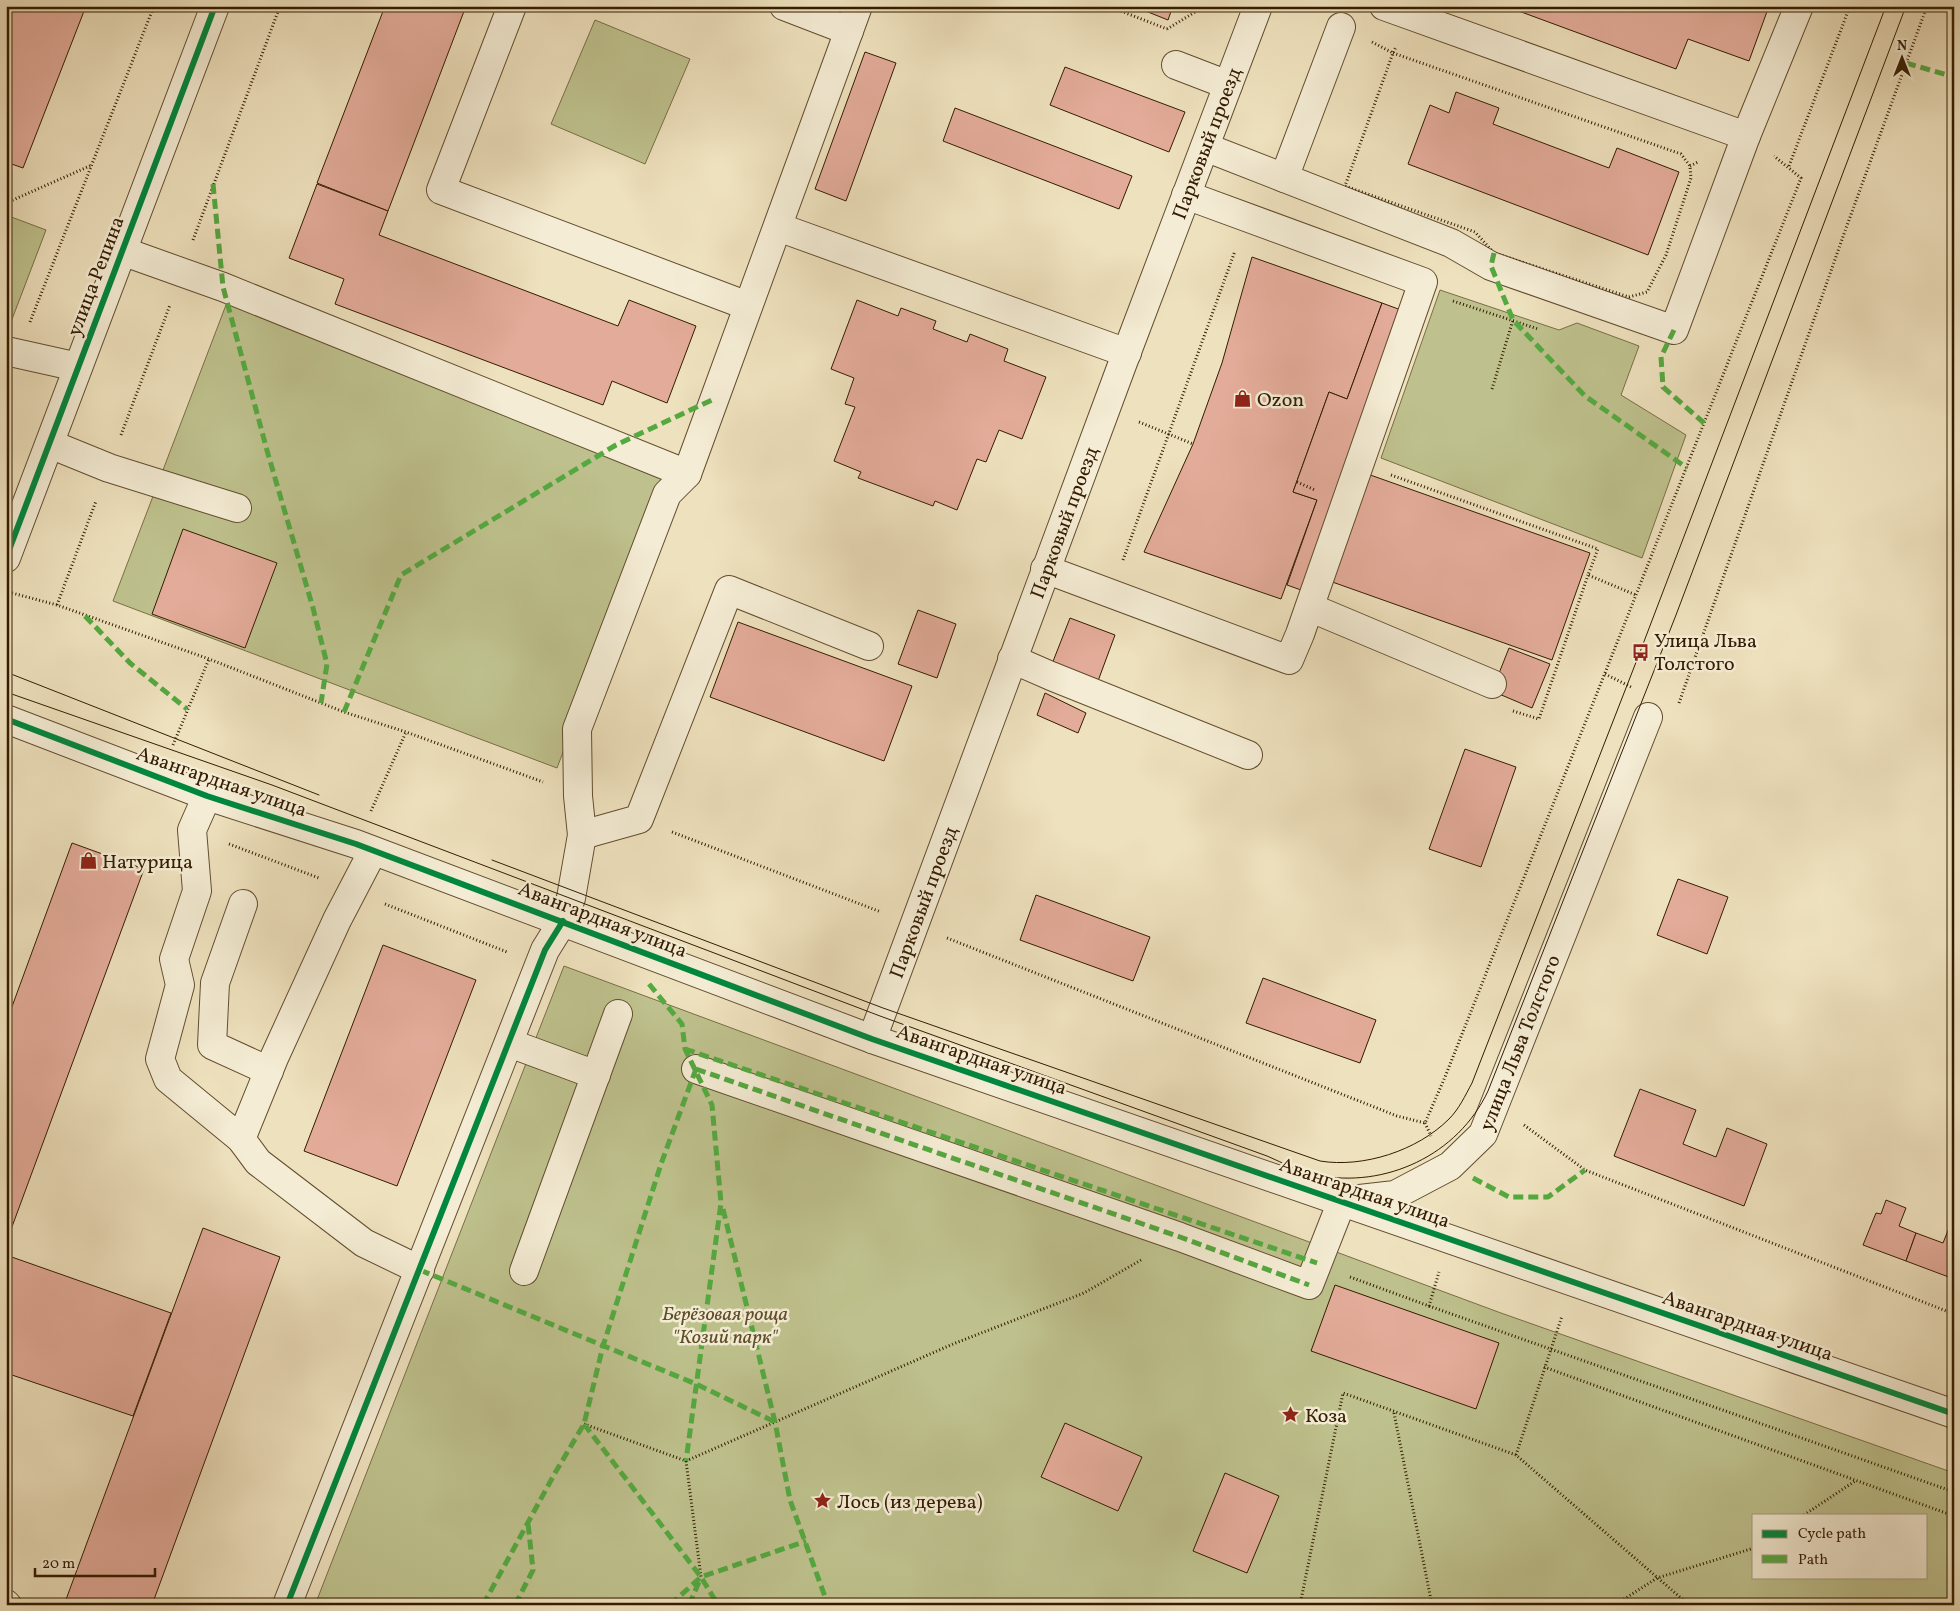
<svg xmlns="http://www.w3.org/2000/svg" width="1960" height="1611" viewBox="0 0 1960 1611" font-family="Vollkorn,serif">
<rect width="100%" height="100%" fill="#eee1bd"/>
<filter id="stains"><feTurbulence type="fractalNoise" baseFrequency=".004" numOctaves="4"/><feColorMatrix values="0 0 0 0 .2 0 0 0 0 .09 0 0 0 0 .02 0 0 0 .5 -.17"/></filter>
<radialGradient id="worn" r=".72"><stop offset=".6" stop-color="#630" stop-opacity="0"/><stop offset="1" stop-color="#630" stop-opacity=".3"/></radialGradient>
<g fill="#bec18d" stroke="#796e46" fill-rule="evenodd">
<polygon points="595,20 690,59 645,164 551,124"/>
<polygon points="6,215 46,230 6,335"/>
<polygon points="234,284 676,456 557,768 113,601"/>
<polygon points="1440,290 1559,330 1577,323 1639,346 1621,395 1686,435 1642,558 1381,458"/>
<path d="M 564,966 L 1501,1313 L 1954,1473 L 1954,1605 L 315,1605 ZM 1754,1515 L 1926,1515 L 1926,1577 L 1754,1577 Z"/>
</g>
<g fill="#e3ab99" stroke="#341c00">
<polygon points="6,6 86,6 23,168 6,162"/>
<polygon points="385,6 466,6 388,211 317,183"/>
<polygon points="1133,6 1173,6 1168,20"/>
<polygon points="1505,6 1769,6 1749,61 1688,39 1676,69"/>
<polygon points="865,52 896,63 846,201 815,189"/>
<polygon points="1065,67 1185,112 1169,152 1050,105"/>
<polygon points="1456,92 1499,108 1493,124 1609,168 1617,148 1679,172 1648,255 1408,164 1430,105 1449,113"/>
<polygon points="955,108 1132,176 1119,209 943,141"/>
<polygon points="317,184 388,211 379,235 618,326 629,300 696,326 667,403 612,381 603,405 335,304 344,279 289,258"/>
<polygon points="1252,257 1382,303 1347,399 1329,392 1293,492 1317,500 1281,599 1144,552 1193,444 1222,363"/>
<polygon points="857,300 898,316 901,308 936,321 933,329 967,342 970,334 1008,349 1004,361 1046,377 1022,439 999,430 986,462 977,459 957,510 935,501 933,506 858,478 861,472 834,461 855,407 845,404 854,378 831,369"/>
<polygon points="1382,303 1401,310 1345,466 1590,553 1552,660 1307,573 1301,590 1287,585 1317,500 1293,492 1329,392 1347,399"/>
<polygon points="183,529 277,563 245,648 152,614"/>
<polygon points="918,610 956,624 937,678 898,664"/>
<polygon points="1070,618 1115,635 1098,681 1052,664"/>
<polygon points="738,622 912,686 884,761 710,697"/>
<polygon points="1509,648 1550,664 1532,708 1492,691"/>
<polygon points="1045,693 1086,713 1078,733 1037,715"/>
<polygon points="1465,749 1516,767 1481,867 1429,849"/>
<polygon points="72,843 144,869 6,1243 6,1023"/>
<polygon points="1678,879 1728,897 1707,954 1657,935"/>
<polygon points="1036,895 1150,937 1133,981 1020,940"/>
<polygon points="383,945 476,980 397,1186 304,1151"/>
<polygon points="1263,978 1376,1020 1360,1063 1246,1023"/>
<polygon points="1640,1089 1696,1110 1683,1144 1716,1157 1727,1128 1767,1144 1744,1206 1614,1156"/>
<polygon points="1886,1200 1906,1208 1899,1226 1916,1233 1906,1261 1863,1245 1876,1213 1881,1214"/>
<polygon points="203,1228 280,1257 152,1605 64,1605"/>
<polygon points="1949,1228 1954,1230 1954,1279 1906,1261 1916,1233 1943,1243"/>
<polygon points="6,1255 171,1313 133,1416 6,1373"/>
<polygon points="1335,1285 1499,1343 1476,1409 1311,1351"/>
<polygon points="1065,1423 1142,1457 1118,1511 1041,1477"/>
<polygon points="1225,1473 1279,1496 1247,1573 1193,1551"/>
</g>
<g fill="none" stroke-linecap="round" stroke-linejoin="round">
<defs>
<g id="minor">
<polyline points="512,6 441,190 748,306"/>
<polyline points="784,6 849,31"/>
<polyline points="1384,6 1746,136 1799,6"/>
<polyline points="1176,65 1228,85"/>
<polyline points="1205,147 1451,243 1491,266 1674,330 1746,136"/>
<polyline points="1284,178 1341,27"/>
<polyline points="778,227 1127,353"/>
<polyline points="122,251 223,287 687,474"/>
<polyline points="6,351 78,367"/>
<polyline points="50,444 109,468 237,508"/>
<polyline points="6,558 215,6"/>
<polyline points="1045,569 1289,660 1300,634 1423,282 1186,195"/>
<polyline points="1316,610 1492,684"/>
<polyline points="1012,659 1051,676 1248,755"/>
<polyline points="6,719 207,796 356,844 872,1039 1954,1414"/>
<polyline points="207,796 192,830 197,891 174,959 180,985 160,1059 168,1079 241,1139 258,1162 364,1243 420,1270"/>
<polyline points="582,835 639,819 729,590 869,646"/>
<polyline points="243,904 215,983 212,1045 269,1071"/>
<path id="s1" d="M 872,1039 L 1122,365 L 1258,6"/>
<polyline points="509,1043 596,1075"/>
<path id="s2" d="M 696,1069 L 1180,1237 L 1309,1285 L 1342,1201 L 1395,1195 L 1450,1166 L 1483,1134 L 1648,717"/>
<polyline points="241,1139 274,1058 337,920 373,851"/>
<polyline points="524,1271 618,1014"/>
<polyline points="6,1604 7,1605"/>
<polyline points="287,1605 545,950 563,921 571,898 582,835 578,796 577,729 667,494 687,474 858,6"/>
</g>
</defs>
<use href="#minor" stroke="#624d2f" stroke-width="30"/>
<g stroke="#341c00" stroke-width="3" stroke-dasharray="1 2.5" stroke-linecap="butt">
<polyline points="1108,6 1167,29"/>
<polyline points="1167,29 1205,6"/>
<polyline points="1372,42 1393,53 1396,47"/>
<polygon points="1393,53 1681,154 1690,166 1691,178 1666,255 1647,292 1629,297 1494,253 1475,232 1345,186"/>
<polyline points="1690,166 1698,162"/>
<polyline points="1789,166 1850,6"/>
<polyline points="6,203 92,165"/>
<polyline points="193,240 280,6"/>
<polyline points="1453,301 1538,329"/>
<polyline points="30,322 154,6"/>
<polyline points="1492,389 1513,320"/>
<polyline points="1139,422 1193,444"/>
<polyline points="121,435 170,305"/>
<polyline points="1391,475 1598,549 1588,575 1636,595"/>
<polyline points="1297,482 1315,490"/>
<polyline points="1123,560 1235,251"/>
<polyline points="12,593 57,605 209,659 344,712 406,732 543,782"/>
<polyline points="57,605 96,501"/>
<polyline points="1605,674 1631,687"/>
<polyline points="1679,703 1845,231 1927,6"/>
<polyline points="1513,711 1539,719 1588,575"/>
<polyline points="173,745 209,659"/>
<polyline points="371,811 406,732"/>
<polyline points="672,832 881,912"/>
<polyline points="229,844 319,878"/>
<polyline points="385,904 507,952"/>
<polyline points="947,938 1397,1116 1425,1123 1445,1077 1801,178 1774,156"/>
<polyline points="1425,1123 1431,1136"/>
<polyline points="1524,1125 1585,1170 1954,1314"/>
<polyline points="1350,1277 1429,1306 1439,1272"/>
<polyline points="1429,1306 1954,1492"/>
<polyline points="1544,1367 1954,1516"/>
<polyline points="1394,1413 1432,1605"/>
<polyline points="584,1424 686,1461 953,1344 1084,1293 1141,1260"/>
<polyline points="1516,1455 1562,1316"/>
<polyline points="686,1461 701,1577"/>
<polyline points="1804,1515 1855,1481"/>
<polyline points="1300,1605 1343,1393 1516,1455 1689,1605"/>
<polyline points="1615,1605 1657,1578 1754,1548"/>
</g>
<use href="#minor" stroke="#f4ecd4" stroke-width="28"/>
<g stroke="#341c00" stroke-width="1">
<polyline points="6,672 319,795"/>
<path d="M 6,692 L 272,785 L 880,1016 L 1267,1156 C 1283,1163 1300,1172 1317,1175 C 1385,1189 1458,1155 1488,1091 L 1676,615 L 1906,6"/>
<path d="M 492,860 L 883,1008 L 1320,1161 C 1363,1168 1417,1151 1449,1119 C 1459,1109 1465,1096 1472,1083 L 1640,652 L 1886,6"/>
</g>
<g stroke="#54a940" stroke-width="5" stroke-dasharray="10 5" stroke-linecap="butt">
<polyline points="1906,63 1954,77"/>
<polyline points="213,184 223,287 268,454 313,608 327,664 321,703"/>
<polyline points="1494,253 1491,266 1513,320 1585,396 1687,468"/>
<polyline points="1674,330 1661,357 1663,387 1704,423"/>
<polyline points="85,616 130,663 187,709"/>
<polyline points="344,712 401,575 616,445 714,399"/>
<polyline points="649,984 682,1024 685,1049 712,1105 721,1203 686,1461"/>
<polyline points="685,1049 1317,1263"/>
<polyline points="696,1069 1180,1237 1309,1285"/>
<polyline points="1473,1178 1509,1197 1548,1197 1585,1170"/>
<polyline points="723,1209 775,1422 790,1500 828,1605"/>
<polyline points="420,1270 696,1384 775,1422"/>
<polyline points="584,1424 701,1577 718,1605"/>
<polyline points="483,1605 555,1473 584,1424 603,1346 661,1164 696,1069"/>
<polyline points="515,1605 533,1570 528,1523"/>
<polyline points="670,1605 701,1577 806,1541"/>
<polyline points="689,1605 699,1582"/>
</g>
<defs>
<g id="cycleway">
<polyline points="6,558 215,6"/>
<polyline points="6,719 207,796 356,844 872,1039 1954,1414"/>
<polyline points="287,1605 545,950 563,921"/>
</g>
</defs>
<use href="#cycleway" stroke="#f4ecd4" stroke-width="9"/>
<use href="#cycleway" stroke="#00873e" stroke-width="6"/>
</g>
<defs>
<symbol id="shop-bare" viewBox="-9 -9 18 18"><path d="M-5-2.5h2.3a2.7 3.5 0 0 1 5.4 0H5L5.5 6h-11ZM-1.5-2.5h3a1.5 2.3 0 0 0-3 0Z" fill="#8f2418" stroke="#f4ecd4" stroke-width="2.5" paint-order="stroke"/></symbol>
<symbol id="bus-bare" viewBox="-9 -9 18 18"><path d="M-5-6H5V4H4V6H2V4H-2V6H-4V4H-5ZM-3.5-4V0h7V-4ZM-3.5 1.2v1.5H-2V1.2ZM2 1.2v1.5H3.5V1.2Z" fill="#8f2418" stroke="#f4ecd4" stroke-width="2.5" paint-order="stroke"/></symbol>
<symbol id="sight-bare" viewBox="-9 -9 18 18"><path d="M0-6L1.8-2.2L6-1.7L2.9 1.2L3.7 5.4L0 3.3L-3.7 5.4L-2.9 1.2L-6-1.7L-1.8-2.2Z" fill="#8f2418" stroke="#f4ecd4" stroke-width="2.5" paint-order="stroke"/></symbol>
</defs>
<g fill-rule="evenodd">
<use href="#shop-bare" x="1230" y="386" width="25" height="25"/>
<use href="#bus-bare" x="1628" y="640" width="25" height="25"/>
<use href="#shop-bare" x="76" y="848" width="25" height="25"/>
<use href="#sight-bare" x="1278" y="1402" width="25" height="25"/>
<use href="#sight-bare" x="810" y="1488" width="25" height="25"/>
</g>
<g text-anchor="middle" stroke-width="5" stroke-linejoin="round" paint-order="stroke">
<g font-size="20" fill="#341c00" stroke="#f4ecd4">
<text dy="7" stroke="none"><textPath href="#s1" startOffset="956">Парковый проезд</textPath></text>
<text transform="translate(95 276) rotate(-69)" y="7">улица Репина</text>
<text dy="7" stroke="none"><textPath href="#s1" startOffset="551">Парковый проезд</textPath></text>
<text transform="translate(222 781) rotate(19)" y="7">Авангардная улица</text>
<text dy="7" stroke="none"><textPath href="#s1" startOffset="146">Парковый проезд</textPath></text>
<text transform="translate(603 919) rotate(21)" y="7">Авангардная улица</text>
<text dy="7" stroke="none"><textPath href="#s2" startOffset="1000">улица Льва Толстого</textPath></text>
<text transform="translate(982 1059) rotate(19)" y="7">Авангардная улица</text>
<text transform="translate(1365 1192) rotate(19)" y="7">Авангардная улица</text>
<text transform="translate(1748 1325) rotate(19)" y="7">Авангардная улица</text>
</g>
<g font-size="20" fill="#341c00" stroke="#f4ecd4" text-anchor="start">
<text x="1257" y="406">Ozon</text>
<text x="1654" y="647">Улица Льва<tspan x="1654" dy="23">Толстого</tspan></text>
<text x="102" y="868">Натурица</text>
<text x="1305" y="1422">Коза</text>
<text x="837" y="1508">Лось (из дерева)</text>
</g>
<g font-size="20" font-style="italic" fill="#5d4e2a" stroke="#f4ecd4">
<text x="725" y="1320">Берёзовая роща<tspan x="725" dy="23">"Козий парк"</tspan></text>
</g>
</g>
<rect width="1960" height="1611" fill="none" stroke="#eee1bd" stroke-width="25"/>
<rect x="8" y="8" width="1945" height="1596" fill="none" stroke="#341c00" stroke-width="2.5"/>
<rect x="12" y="12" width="1935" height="1586" fill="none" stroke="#341c00"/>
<rect x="1752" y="1514" width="175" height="65" fill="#f4ecd4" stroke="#a7997f"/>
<rect x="1762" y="1530" width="25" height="8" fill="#00873e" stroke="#a7997f"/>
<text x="1798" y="1538" font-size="15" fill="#341c00">Cycle path</text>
<rect x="1762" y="1555" width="25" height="8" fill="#54a940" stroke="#a7997f"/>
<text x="1798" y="1564" font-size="15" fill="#341c00">Path</text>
<g transform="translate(1902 58)" stroke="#f4ecd4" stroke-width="4" paint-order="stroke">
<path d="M0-4L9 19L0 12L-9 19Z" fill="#341c00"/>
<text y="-8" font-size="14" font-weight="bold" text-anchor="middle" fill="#341c00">N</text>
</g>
<path d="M35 1568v8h120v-8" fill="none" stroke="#341c00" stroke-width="2.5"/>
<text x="42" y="1568" font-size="15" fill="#341c00" stroke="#f4ecd4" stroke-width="4" paint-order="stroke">20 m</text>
<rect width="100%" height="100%" filter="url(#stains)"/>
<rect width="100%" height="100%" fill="url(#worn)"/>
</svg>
